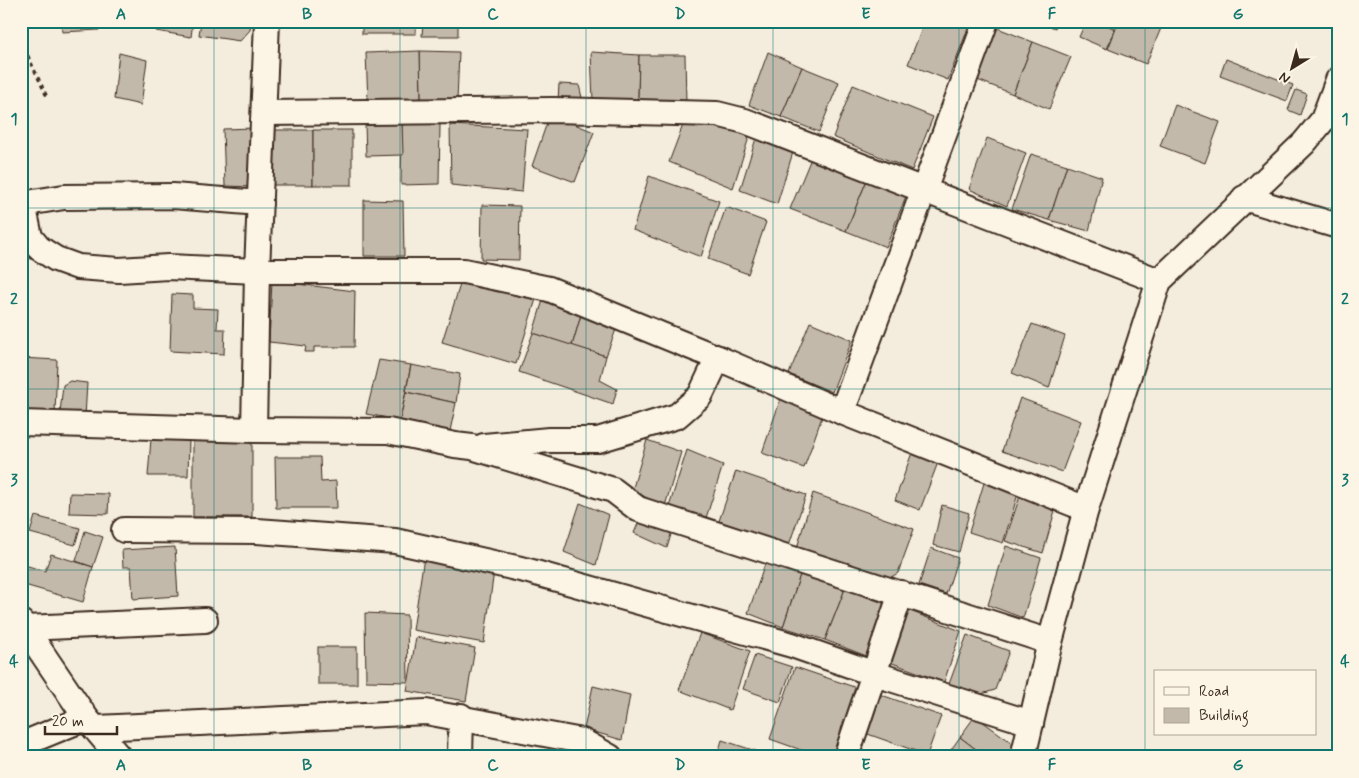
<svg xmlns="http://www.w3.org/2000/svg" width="1359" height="778" viewBox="0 0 1359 778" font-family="Mynerve,sans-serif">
<rect width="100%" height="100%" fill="#f4eddd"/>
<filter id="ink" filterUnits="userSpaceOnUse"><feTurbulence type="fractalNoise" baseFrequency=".02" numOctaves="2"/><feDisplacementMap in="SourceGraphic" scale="10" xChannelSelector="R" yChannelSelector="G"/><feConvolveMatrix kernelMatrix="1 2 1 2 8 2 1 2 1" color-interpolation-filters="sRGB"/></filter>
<g filter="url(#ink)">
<g fill="#c3b9aa" stroke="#3b2a1e">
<polygon points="61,21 99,21 99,30 62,32"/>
<polygon points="157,21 193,21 191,37 156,31"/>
<polygon points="201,21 251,21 250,30 240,41 199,35"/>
<rect x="362" y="21" width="54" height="13"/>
<polygon points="423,21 458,21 458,36 422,36"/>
<polygon points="925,21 971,21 948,80 908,64"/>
<polygon points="1036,21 1058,21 1055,28"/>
<polygon points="1086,21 1098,21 1115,29 1107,49 1079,37"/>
<polygon points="1119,21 1140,24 1141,21 1164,21 1146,64 1108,49"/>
<polygon points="995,27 1033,42 1013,94 975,79"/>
<polygon points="1033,42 1071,57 1049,109 1013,94"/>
<polygon points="420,51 459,52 457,101 421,101"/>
<polygon points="420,51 421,101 368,102 366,53"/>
<polygon points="591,52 639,55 638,101 593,101"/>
<polygon points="768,52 802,67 781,117 749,105"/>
<polygon points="119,53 147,60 141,105 114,99"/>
<polygon points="639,55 685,55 686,103 638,101"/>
<polygon points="1226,59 1293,85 1287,101 1220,76"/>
<polygon points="802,67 839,82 819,132 781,117"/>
<polygon points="559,84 579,85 583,102 558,101"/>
<polygon points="853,85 933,117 912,170 833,137"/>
<polygon points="1296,90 1307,94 1300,115 1288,110"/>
<polygon points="1175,105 1220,122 1205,163 1160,146"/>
<polygon points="550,114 594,132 575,182 532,166"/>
<polygon points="402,123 440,124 439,184 401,185"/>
<polygon points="402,123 403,155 366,156 365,124"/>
<polygon points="450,125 527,129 522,192 451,185"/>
<polygon points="683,125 734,129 750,134 733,188 669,162"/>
<polygon points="255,128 255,187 225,186 223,129"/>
<rect x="273" y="130" width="40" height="55"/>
<rect x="313" y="130" width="39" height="55"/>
<polygon points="757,135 794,149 777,204 740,190"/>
<polygon points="987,138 1026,153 1007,206 969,189"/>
<polygon points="1031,154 1067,165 1049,220 1012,209"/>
<polygon points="812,156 867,180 846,231 790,209"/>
<polygon points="1067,165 1102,177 1089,231 1049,220"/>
<polygon points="649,176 719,201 701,257 633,230"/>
<polygon points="867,180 906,196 886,247 846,231"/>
<polygon points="364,200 403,201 404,256 364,256"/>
<polygon points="482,205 520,206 519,260 481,259"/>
<polygon points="726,207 766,222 748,274 708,259"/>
<polygon points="463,275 536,299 516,364 442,342"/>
<polygon points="272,281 355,291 354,347 314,347 314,352 305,352 306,346 269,342"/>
<polygon points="172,294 193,295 193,308 218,309 217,329 225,329 224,354 170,351"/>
<polygon points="543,300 581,315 572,346 533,333"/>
<polygon points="581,315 617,327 606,356 572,346"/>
<polygon points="810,322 852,340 832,392 789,374"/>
<polygon points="1032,324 1065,336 1049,388 1012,373"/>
<polygon points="533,333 606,356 600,380 617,389 613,404 519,372"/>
<polygon points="21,358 57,360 55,414 21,412"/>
<polygon points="379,360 411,365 400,420 366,414"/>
<polygon points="411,365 460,374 456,403 406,392"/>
<polygon points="70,381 87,383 85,417 60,413 63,385"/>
<polygon points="406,392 456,403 450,431 400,420"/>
<polygon points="781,398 823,414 804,468 762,453"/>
<polygon points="1020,398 1081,421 1062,472 1002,451"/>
<polygon points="151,439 189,439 188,476 148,476"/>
<polygon points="193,439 252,440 252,517 193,517"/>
<polygon points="647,440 681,452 665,506 632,491"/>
<polygon points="914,447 940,457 920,510 895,500"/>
<polygon points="687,450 723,465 706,518 669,507"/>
<polygon points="275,457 320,457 321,482 336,481 337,508 276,508"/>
<polygon points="736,471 806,495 789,545 719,521"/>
<polygon points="984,483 1018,494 1003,543 969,532"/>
<polygon points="70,493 109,494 108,514 69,513"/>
<polygon points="813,493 914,529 898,573 888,579 797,548"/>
<polygon points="1020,496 1056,507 1043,553 1005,541"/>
<polygon points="580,503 609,515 596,565 564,552"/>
<polygon points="942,505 969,513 959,552 933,545"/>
<polygon points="35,516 80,528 75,545 30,533"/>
<polygon points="640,519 672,531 667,548 634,533"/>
<polygon points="85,531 103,537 93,567 76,561"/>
<polygon points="1006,546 1041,558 1023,618 988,605"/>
<polygon points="175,547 178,596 133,599 131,567 123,567 122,550"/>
<polygon points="931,548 958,558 946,594 919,585"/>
<polygon points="51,554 93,567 83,602 21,584 21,564 45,571"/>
<polygon points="424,557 494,571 484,643 413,630"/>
<polygon points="766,561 801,572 783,627 748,613"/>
<polygon points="801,572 845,589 825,640 783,627"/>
<polygon points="845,589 886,604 869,657 825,640"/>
<polygon points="905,609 961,631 944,682 887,661"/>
<polygon points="365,613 407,615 408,682 366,681"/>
<polygon points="700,633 750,651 730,710 679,690"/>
<polygon points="967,635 1009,651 995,690 978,695 949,684"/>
<polygon points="416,637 475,648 466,701 407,691"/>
<rect x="318" y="647" width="39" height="37"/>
<polygon points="755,655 792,667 780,702 743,689"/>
<polygon points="795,667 857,688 836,757 821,757 770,739"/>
<polygon points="593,686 630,695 622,740 584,729"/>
<polygon points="876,693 941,716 927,755 862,732"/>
<polygon points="975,716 1015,745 1007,757 986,757 960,737"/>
<polygon points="960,737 986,757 946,757"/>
<polygon points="722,740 768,755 767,757 717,757"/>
</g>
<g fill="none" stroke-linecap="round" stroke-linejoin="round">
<defs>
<g id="minor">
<polyline points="265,113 553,110 717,114 745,121 1159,281"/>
<polyline points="1244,198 1338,226"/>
<polyline points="21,204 64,197 173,196 260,203"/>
<polyline points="23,204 30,237 39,248 56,259 78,267 119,270 168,267 257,271 464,271 549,289 718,358 842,412 1086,509"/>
<polyline points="842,412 986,21"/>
<polyline points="21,423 254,430 388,431 455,445 472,447 613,490 638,509 1050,642"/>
<polyline points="254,430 257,271 267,21"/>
<polyline points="484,446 549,440 598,440 677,416 700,396 718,358"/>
<polyline points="124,530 257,531 395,541 525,570 792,645 875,674 1031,723"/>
<polyline points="21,622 86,718 119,757"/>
<polyline points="25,628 205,620"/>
<polyline points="97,728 426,712 582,741 610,757"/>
<polyline points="21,742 30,741 86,718"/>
<polyline points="460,757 461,716"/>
<polyline points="846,757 901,593"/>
<polyline points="1023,757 1050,642 1086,509 1159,281 1304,143 1323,120 1338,80"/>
</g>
</defs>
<use href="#minor" stroke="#3b2a1e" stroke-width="28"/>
<polyline stroke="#3b2a1e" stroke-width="3" stroke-dasharray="4 4" stroke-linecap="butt" points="21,41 48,99"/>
<use href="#minor" stroke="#fcf5e5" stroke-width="24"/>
</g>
</g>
<path fill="none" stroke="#0f766e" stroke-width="1" stroke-opacity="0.55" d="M 214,21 L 214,757M 400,21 L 400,757M 586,21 L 586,757M 773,21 L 773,757M 959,21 L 959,757M 1145,21 L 1145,757M 21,208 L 1338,208M 21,389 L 1338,389M 21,570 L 1338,570"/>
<rect width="1359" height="778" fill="none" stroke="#fcf5e5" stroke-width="55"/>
<rect x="1154" y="670" width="162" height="65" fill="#fcf5e5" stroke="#afa495"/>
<rect x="1164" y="687" width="25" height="8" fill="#fcf5e5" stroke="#afa495"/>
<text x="1199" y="696" font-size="15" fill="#3b2a1e">Road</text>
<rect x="1164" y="708" width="25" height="15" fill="#c3b9aa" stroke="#afa495"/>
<text x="1199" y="720" font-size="15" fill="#3b2a1e">Building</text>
<g transform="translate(1292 68) rotate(217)" stroke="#fcf5e5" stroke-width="4" paint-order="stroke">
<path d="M0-4L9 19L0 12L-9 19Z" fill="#3b2a1e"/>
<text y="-8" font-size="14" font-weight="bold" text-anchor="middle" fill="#3b2a1e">N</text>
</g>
<path d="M45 726v8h72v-8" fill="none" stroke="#3b2a1e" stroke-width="2.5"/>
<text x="52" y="726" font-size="15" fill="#3b2a1e" stroke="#fcf5e5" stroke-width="4" paint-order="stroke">20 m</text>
<rect x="28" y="28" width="1304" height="722" fill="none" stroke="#0f766e" stroke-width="2"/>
<g font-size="16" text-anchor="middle" font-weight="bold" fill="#0f766e">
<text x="121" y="19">A</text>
<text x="307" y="19">B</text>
<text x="493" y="19">C</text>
<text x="680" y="19">D</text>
<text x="866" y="19">E</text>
<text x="1052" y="19">F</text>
<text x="1238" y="19">G</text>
<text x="14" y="124">1</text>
<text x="1345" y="124">1</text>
<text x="14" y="304">2</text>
<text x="1345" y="304">2</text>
<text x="14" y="485">3</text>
<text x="1345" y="485">3</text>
<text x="14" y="666">4</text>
<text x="1345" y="666">4</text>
<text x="121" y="770">A</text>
<text x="307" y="770">B</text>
<text x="493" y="770">C</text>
<text x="680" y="770">D</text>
<text x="866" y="770">E</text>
<text x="1052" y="770">F</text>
<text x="1238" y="770">G</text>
</g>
</svg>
